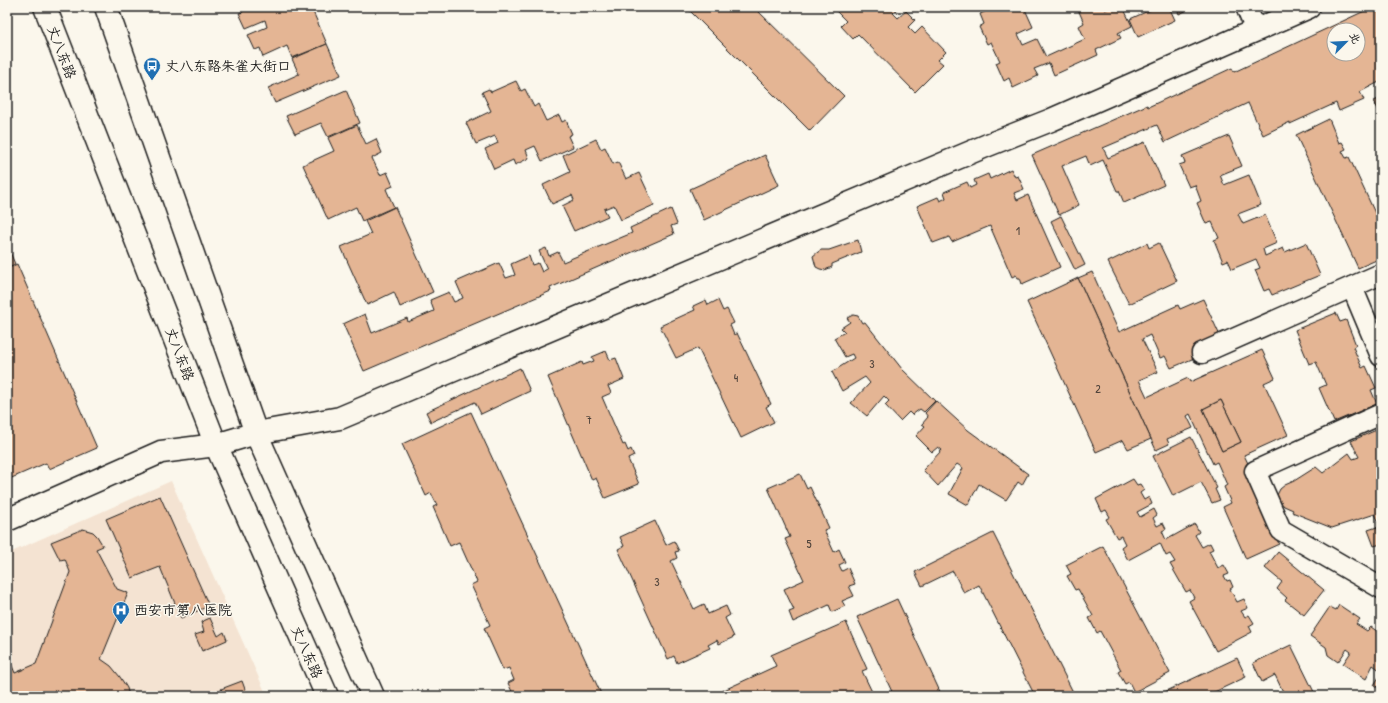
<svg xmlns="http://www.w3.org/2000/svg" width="1388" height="703" viewBox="0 0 1388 703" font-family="'Patrick Hand','LXGW WenKai TC',sans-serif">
<rect width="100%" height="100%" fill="#fbf7ec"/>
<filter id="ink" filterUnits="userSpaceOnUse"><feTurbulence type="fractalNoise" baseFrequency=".025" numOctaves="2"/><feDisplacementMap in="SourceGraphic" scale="8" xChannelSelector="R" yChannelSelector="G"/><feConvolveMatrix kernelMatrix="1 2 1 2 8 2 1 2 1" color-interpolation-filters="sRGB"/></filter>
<g filter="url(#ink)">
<polygon fill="#f4e3d2" points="171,481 267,696 7,696 7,554"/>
<g fill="#e4b594" stroke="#1c1c1c" fill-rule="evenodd">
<polygon points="241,7 311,7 327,44 292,58 287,46 263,57 260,48 255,50 248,35 267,27 265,20 246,28 239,13 243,12"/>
<polygon points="686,7 754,7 844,96 810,131"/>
<polygon points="832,7 899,7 893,13 898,18 906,11 915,20 908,27 915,34 922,27 946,52 938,60 943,64 915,92 858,34 853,39 841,26 846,21"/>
<polygon points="995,7 996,7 998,11 1006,7 1007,9 1010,7 1024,7 1033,27 1018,34 1023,45 1037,39 1046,57 1085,39 1079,26 1084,23 1077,7 1104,7 1105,10 1112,7 1123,7 1132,26 1118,33 1121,38 1096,50 1098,55 1054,75 1049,63 1034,69 1038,76 1013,88 1009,78 1004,81 996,63 1000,61 991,42 987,44 979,27 984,24 980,14"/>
<polygon points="1157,7 1169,7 1175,20 1138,37 1130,19"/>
<polygon points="1176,7 1194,7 1179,14"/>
<path d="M 1373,7 L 1381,7 L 1381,81 L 1360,92 L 1364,100 L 1339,111 L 1336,103 L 1290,124 L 1290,122 L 1263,135 L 1248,103 L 1165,142 L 1157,125 L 1103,148 L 1108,158 L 1145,142 L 1164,185 L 1124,203 L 1119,191 L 1117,191 L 1103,160 L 1090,166 L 1086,156 L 1062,166 L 1079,205 L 1059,215 L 1032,155 L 1147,105 L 1148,107 L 1232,68 L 1234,72 ZM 1334,30 L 1358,30 L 1358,54 L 1334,54 Z"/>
<polygon points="327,44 341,75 275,103 268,88 299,74 292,59"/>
<polygon points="516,81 521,91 525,89 534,107 538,104 546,121 559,115 562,122 566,120 572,134 568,136 573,147 542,161 535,146 526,150 529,158 515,165 513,160 494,169 485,149 498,143 495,136 476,144 466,123 491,111 482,92 489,89 491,92"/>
<polygon points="346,90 360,123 328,137 321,123 295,134 286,116"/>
<polygon points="1381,98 1381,116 1374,101"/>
<polygon points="1329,119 1339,143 1342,142 1346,149 1342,151 1346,158 1349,157 1381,226 1381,258 1358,268 1296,135"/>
<polygon points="357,125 366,144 376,139 382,153 372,158 380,175 387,172 393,186 386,189 394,207 362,221 356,207 328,220 303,165 334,151 328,138"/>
<polygon points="1229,136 1242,166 1220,175 1224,185 1249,175 1261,205 1238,214 1243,224 1265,215 1277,243 1263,249 1265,256 1283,248 1285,252 1306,243 1320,275 1272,295 1269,289 1264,291 1255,270 1260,268 1256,259 1232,269 1228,260 1223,262 1214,240 1219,238 1212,222 1206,224 1197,203 1201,201 1195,185 1189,187 1179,165 1185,163 1182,156"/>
<polygon points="596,139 601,149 605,147 613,164 618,162 626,179 639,173 654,205 621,220 614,205 604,209 608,216 574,231 562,206 574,200 572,195 552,204 543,185 570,172 563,155"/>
<polygon points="765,155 779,185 704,220 690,189"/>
<polygon points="1011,169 1015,177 1018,176 1024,189 1014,193 1017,200 1028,195 1060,267 1022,284 1020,278 1018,278 1016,275 1012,277 990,226 952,242 949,237 933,243 917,206 938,197 940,201 946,198 944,192 967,182 970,188 976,185 974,180 988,174 990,179"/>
<polygon points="395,207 433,292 400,307 394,292 367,305 341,247 371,234 365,221"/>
<polygon points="671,209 677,224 671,226 674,234 550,288 551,291 364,371 343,324 365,314 372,333 407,318 408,322 434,311 430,300 449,292 454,302 463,298 456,282 499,263 506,278 515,275 511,264 529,256 532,265 538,263 542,272 547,269 539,251 546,248 549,256 558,252 563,262 632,233 630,228"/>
<polygon points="1061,216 1085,265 1075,270 1051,221"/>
<polygon points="858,240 861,252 832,264 832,267 825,270 820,269 816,267 813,256 818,252 821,250 829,250"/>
<polygon points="1147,243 1149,248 1159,243 1177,281 1129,304 1108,262"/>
<polygon points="7,245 15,264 7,268"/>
<polygon points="17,264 97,448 49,469 46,463 7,480 7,269"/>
<path d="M 1092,272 L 1119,332 L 1178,305 L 1180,309 L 1203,299 L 1222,340 L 1199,356 L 1171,368 L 1165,356 L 1160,358 L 1150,335 L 1142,339 L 1158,372 L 1139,380 L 1147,397 L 1188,378 L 1190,382 L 1262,350 L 1275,378 L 1264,383 L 1288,435 L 1244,455 L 1253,474 L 1248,476 L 1279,544 L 1246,559 L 1223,507 L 1231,503 L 1224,487 L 1227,485 L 1217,462 L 1213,464 L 1190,414 L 1187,416 L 1193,428 L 1167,439 L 1169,444 L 1156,450 L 1078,278 ZM 1221,400 L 1241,442 L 1222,451 L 1203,409 Z"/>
<polygon points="1078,278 1151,439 1128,449 1123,440 1096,452 1027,302"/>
<polygon points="706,300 708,305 718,300 723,311 727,309 734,323 730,325 734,335 737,333 771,404 766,407 774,422 741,438 698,348 676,358 660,326 695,310 693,306"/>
<polygon points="1336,313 1340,322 1346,320 1356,345 1353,347 1362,368 1366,366 1376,388 1371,390 1377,404 1334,422 1319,388 1326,385 1316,362 1309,364 1295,330"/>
<polygon points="853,315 858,316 862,323 865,322 902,369 935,401 924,412 920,409 912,415 909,412 900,421 885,405 889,401 884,396 867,416 851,403 870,383 865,377 842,391 832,372 854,358 852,354 845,357 834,338 845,332 841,328 850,322 847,318"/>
<polygon points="606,351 610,360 616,358 624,379 608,386 611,393 602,397 623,445 625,444 628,451 631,449 634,456 628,459 639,484 605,498 596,478 592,480 548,377 582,362 583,365 594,361 592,357"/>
<polygon points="520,368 530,391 481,414 475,402 431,422 426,412"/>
<polygon points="1221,400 1241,442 1222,451 1203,409"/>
<polygon points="936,401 968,430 1028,474 1022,485 1018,482 1006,500 979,484 968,505 949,494 963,468 957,464 938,486 923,470 942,450 938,447 932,452 916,436 925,426 922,424 928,417 925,413"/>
<polygon points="471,412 602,696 514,696 508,683 514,680 509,668 503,670 484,628 490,625 471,585 477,582 459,542 450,546 433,507 437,505 431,493 426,496 402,444"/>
<polygon points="1381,428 1381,527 1375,514 1332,528 1292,512 1293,510 1284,506 1279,500 1277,495 1280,489 1285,485 1294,481 1316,467 1323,473 1349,453 1353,459 1359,457 1351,441"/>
<polygon points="1191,437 1217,488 1215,489 1220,500 1212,503 1201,482 1173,496 1153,456"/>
<polygon points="800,474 807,489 810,487 829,528 824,530 834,552 839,549 845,562 839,565 842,571 848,568 855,584 849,586 854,596 842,601 845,606 832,612 829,605 793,622 789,612 794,610 784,589 804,580 785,539 790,537 768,488"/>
<polygon points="1133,479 1137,485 1140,484 1144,490 1140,493 1144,500 1149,497 1152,504 1137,512 1140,517 1154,509 1157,515 1153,518 1157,526 1163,523 1166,529 1162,531 1166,540 1195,524 1199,532 1195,535 1202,547 1210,543 1213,549 1209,551 1218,568 1224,565 1229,574 1224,576 1227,581 1230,580 1233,587 1230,589 1237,602 1244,599 1248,608 1241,611 1245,617 1249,615 1254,623 1249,626 1252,632 1216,651 1189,601 1194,598 1190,590 1186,592 1170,564 1175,562 1170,554 1166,556 1160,543 1128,560 1121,547 1125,544 1121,536 1117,538 1106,519 1110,517 1106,510 1102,512 1096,499"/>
<polygon points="160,496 209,606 181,618 160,567 132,578 106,519"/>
<polygon points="655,521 666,545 674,541 679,551 675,552 677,558 671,561 694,609 704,604 708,614 726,606 730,615 725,618 734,637 719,644 717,640 708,645 710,648 677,663 674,656 668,659 618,549 624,546 620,537"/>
<polygon points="1377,527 1381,538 1381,544 1374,546 1368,530"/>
<polygon points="83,529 93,532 97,536 103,546 96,549 117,589 128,593 101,659 111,666 120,677 127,688 129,696 7,696 7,654 15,673 36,664 70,572 65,559 60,560 51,542"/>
<polygon points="993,533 1075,696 1035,696 979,585 964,593 953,571 922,586 915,572"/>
<polygon points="1103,546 1170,673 1134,692 1129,682 1125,684 1118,672 1121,670 1100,631 1097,633 1089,618 1093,616 1078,589 1075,590 1067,576 1071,574 1066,565"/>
<polygon points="1278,552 1324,590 1304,615 1285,600 1287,598 1277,589 1282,582 1265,568"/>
<polygon points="897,599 942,696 894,696 857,617"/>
<polygon points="1339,605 1360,619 1356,624 1367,631 1371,627 1381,634 1381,671 1373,665 1366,679 1343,664 1351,652 1347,649 1338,662 1328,655 1326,647 1310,636 1329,608 1330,607 1336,610"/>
<polygon points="210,618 218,636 224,632 227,640 202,651 195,635 204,632 201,622"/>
<polygon points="846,622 867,669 862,671 874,696 711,696 776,666 771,655"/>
<polygon points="1291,645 1316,696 1285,696 1275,675 1262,682 1253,663"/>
<polygon points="1237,658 1246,677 1206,696 1156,696"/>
<polygon points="1381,674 1381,690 1374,685"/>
<polygon points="242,681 246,692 237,696 224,696 221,689"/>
<polygon points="248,693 250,696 239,696"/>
</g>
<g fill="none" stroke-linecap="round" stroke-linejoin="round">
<defs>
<g id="minor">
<polyline points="1246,7 1256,30"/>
<polyline points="1352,287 1381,356"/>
<polyline points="1202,353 1381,274"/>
<polyline points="1381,414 1255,471 1281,530 1381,588"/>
</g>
<polyline id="tertiary" points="7,520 161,452 216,445 256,433 340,418 988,145 1051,120 1309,7"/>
<g id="primary">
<polyline points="45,7 216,445 327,696"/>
<polyline points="106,7 256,433 373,696"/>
</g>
</defs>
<use href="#minor" stroke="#1c1c1c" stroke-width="23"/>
<use href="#tertiary" stroke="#1c1c1c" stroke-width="25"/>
<use href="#primary" stroke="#1c1c1c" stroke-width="25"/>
<use href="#minor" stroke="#fbf7ec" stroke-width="20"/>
<use href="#tertiary" stroke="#fbf7ec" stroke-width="22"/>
<use href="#primary" stroke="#fbf7ec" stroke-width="22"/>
</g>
</g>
<defs>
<symbol id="bus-pin" viewBox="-11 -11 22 30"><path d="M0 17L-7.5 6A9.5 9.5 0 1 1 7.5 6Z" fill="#1f6fb2" stroke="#fbf7ec"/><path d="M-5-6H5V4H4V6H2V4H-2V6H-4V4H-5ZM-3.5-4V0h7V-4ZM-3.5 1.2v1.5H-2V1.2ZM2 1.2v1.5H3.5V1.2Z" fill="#fff"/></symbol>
<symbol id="hospital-pin" viewBox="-11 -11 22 30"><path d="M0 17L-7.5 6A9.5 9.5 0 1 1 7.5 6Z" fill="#1f6fb2" stroke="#fbf7ec"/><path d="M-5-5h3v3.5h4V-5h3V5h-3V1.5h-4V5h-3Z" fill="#fff"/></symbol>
</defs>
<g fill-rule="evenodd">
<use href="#bus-pin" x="142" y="56" width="20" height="27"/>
<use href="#hospital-pin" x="111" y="600" width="20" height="27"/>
</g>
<g text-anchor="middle" stroke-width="3" stroke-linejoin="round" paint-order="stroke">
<g font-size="12" fill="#4e423a">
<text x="1018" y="235">1</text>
<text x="872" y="368">3</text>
<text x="736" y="382">4</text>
<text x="1098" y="393">2</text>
<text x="589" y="424">7</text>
<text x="809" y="548">5</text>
<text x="657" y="586">3</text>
</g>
<g font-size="14" fill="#1c1c1c" stroke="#fbf7ec">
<text transform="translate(62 52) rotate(69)" y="5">丈八东路</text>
<text transform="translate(180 354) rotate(69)" y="5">丈八东路</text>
<text transform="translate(307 652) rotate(66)" y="5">丈八东路</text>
</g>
<g font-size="14" fill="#1c1c1c" stroke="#fbf7ec" text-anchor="start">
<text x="165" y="71">丈八东路朱雀大街口</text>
<text x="134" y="615">西安市第八医院</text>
</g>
</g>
<rect width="1388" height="703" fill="none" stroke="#fbf7ec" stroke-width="24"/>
<rect x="12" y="12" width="1364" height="679" fill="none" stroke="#1c1c1c" stroke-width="1.5" filter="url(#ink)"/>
<g transform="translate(1346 42) rotate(66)"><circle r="19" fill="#fbf7ec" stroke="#a29f99"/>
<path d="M0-3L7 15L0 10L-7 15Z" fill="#1f6fb2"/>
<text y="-6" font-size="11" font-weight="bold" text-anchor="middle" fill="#1c1c1c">北</text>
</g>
</svg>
